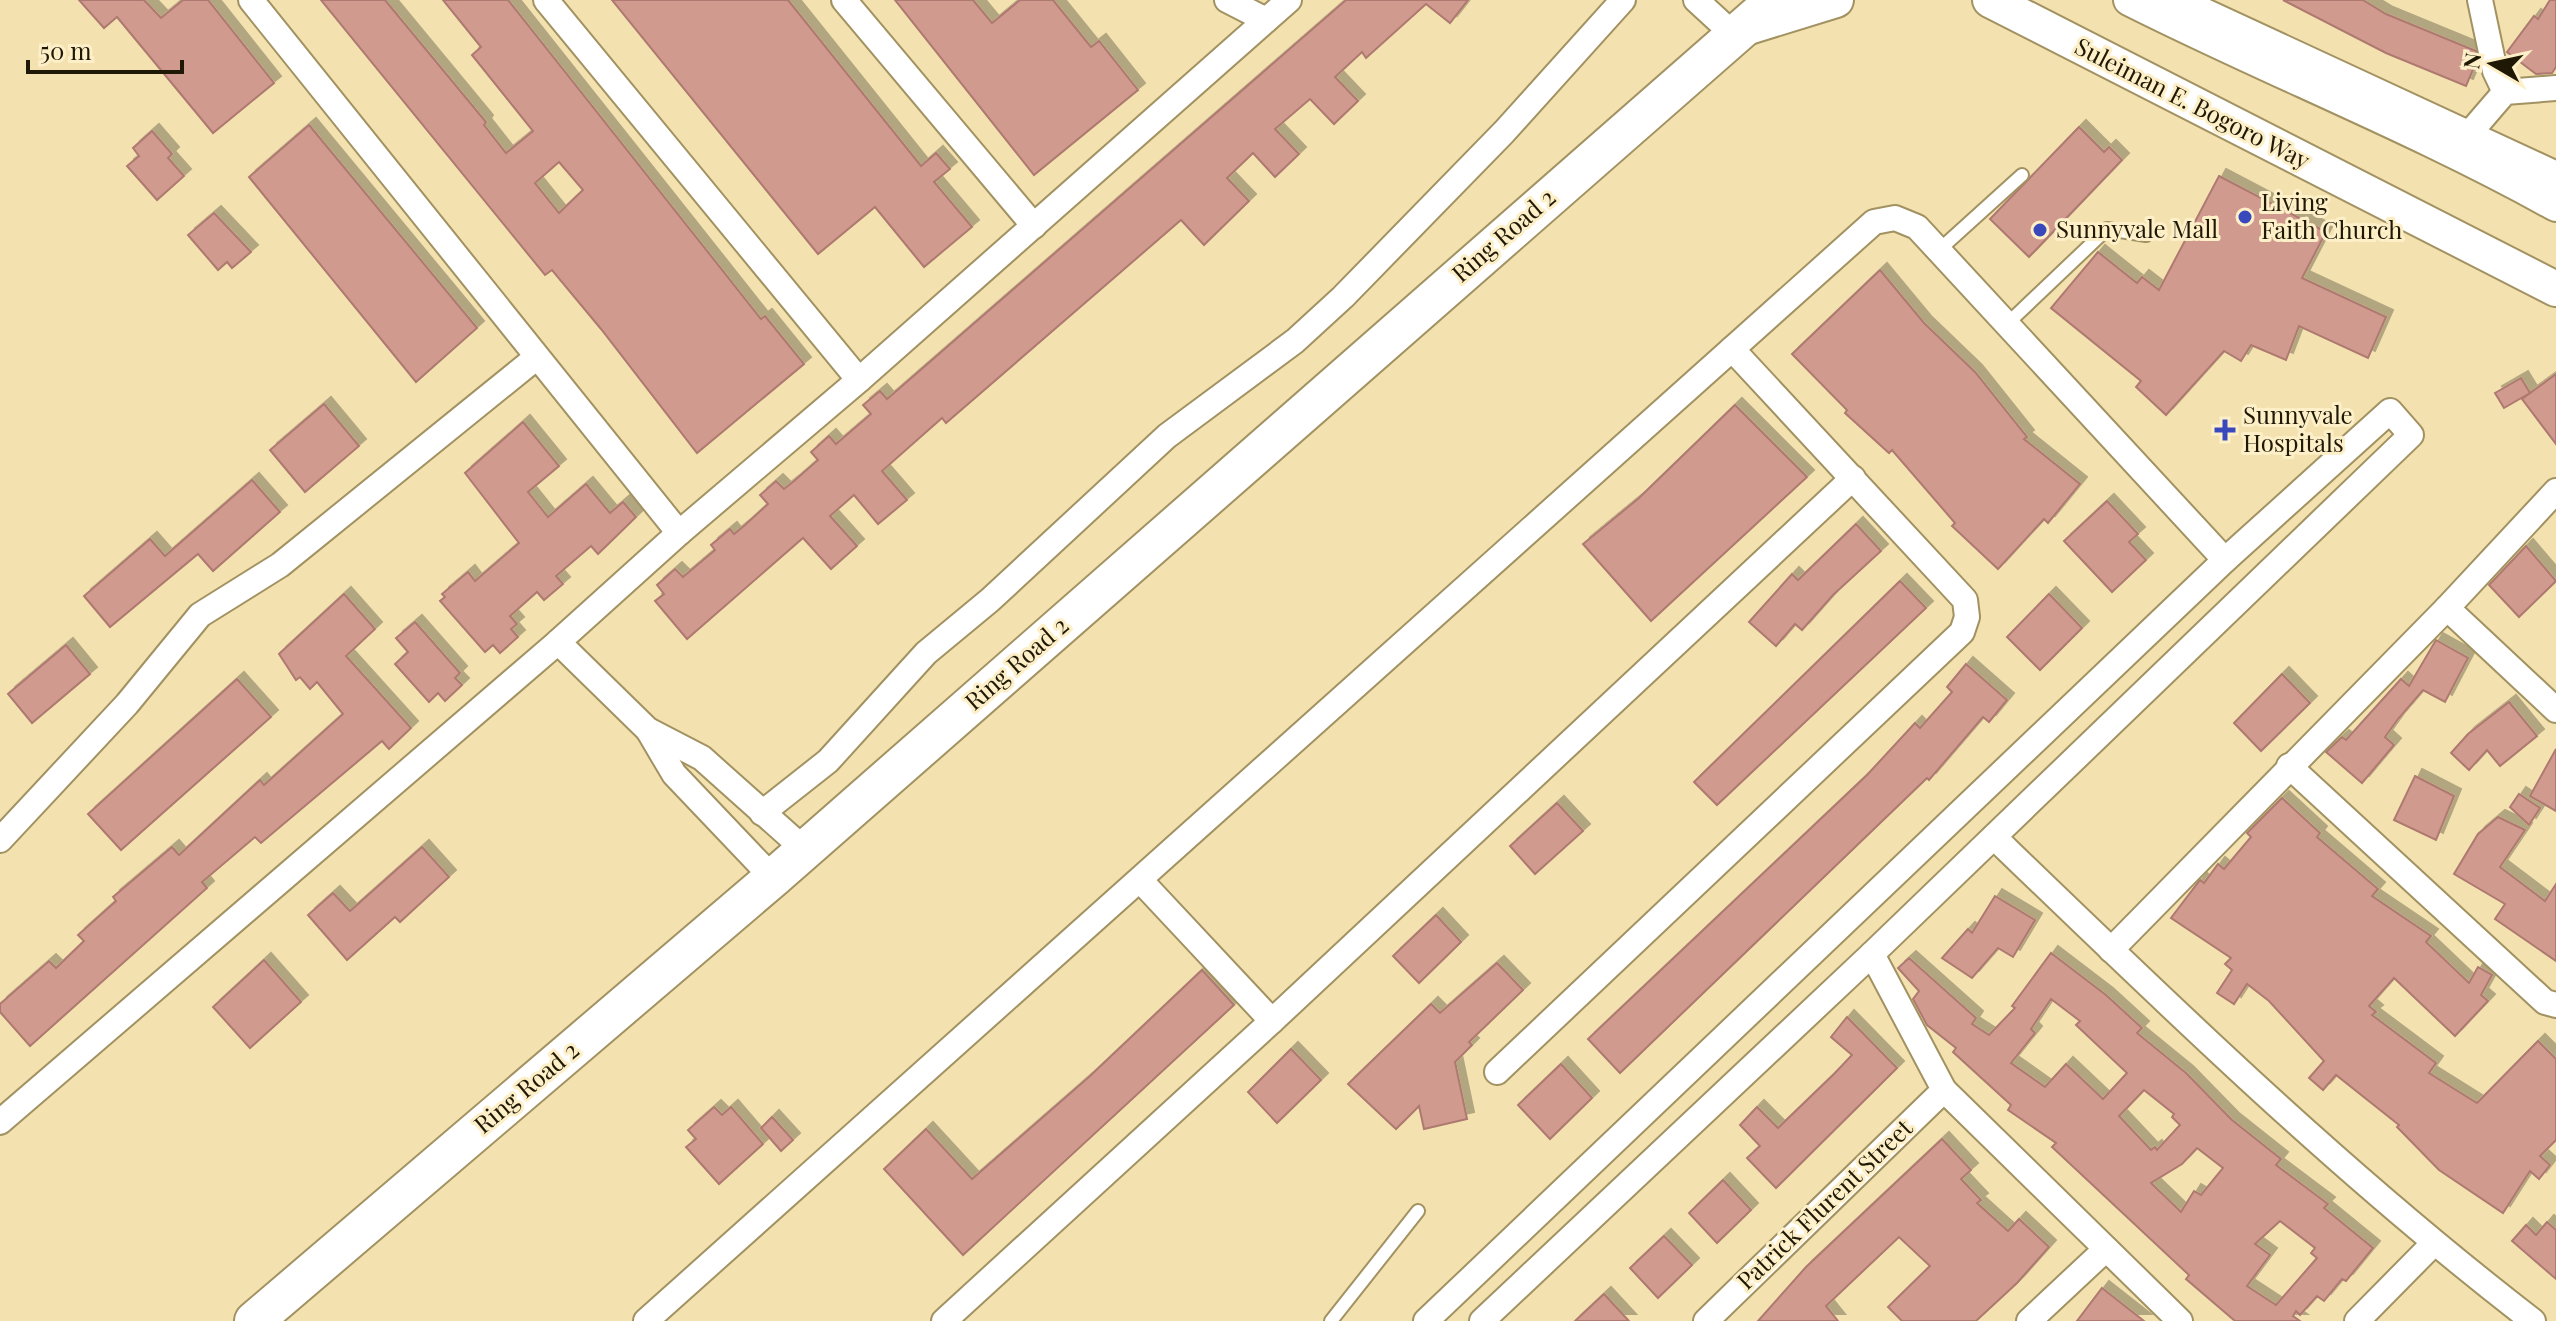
<svg xmlns="http://www.w3.org/2000/svg" width="2556" height="1321" viewBox="0 0 2556 1321" font-family="'Playfair Display',serif">
<defs>
<filter id="shadow"><feDropShadow dx="7" dy="-7" stdDeviation="0" flood-color="#0004"/></filter>
</defs>
<rect width="100%" height="100%" fill="#f3e2af"/>
<g fill="#d19a8f" stroke="#ae796f" stroke-width="2" fill-rule="evenodd" filter="url(#shadow)">
<polygon points="79,0 144,0 161,18 183,0 208,0 274,83 213,133 117,17 104,28"/>
<path d="M 321,0 L 385,0 L 486,122 L 484,125 L 506,153 L 533,131 L 472,55 L 481,47 L 443,0 L 508,0 L 761,319 L 765,316 L 804,364 L 697,453 L 601,329 L 552,270 L 545,275 ZM 559,162 L 583,190 L 559,213 L 535,183 Z"/>
<polygon points="612,0 788,0 921,166 936,153 950,169 934,182 972,227 924,267 875,207 818,254"/>
<polygon points="895,0 973,0 992,23 1020,0 1053,0 1091,47 1099,41 1138,90 1034,175"/>
<polygon points="1346,0 1468,0 1450,23 1426,4 1366,58 1362,52 1335,77 1358,101 1334,124 1310,99 1275,129 1299,154 1275,177 1253,153 1227,178 1249,201 1204,245 1181,220 946,423 942,418 882,471 907,500 878,524 854,495 830,516 857,546 831,569 803,538 687,639 655,601 664,594 657,585 675,569 683,577 715,550 711,545 730,529 734,534 745,525 768,504 760,495 776,481 784,489 794,481 818,460 811,452 829,436 836,444 871,414 863,405 880,391 887,399"/>
<polygon points="2283,0 2363,0 2386,14 2476,51 2477,60 2466,86 2386,53"/>
<polygon points="2550,0 2556,0 2556,67 2552,73 2536,74 2507,52 2534,16 2538,19"/>
<polygon points="309,125 477,328 416,382 249,177"/>
<polygon points="2079,127 2104,152 2109,147 2122,160 2029,257 1990,219"/>
<polygon points="152,131 172,154 168,158 184,176 157,200 127,166 139,156 133,148"/>
<polygon points="2219,176 2326,232 2302,278 2386,317 2368,358 2299,326 2286,360 2251,345 2241,361 2224,351 2166,415 2136,387 2141,381 2051,308 2098,252 2137,283 2142,277 2159,290"/>
<polygon points="214,213 251,252 232,268 227,262 218,270 188,235"/>
<polygon points="1880,270 1924,323 1975,372 2027,437 2024,439 2080,484 2048,523 2044,519 1998,569 1952,526 1955,523 1892,450 1889,453 1845,413 1847,410 1792,354"/>
<polygon points="2556,374 2556,444 2522,399"/>
<polygon points="2521,378 2530,393 2504,408 2495,393"/>
<polygon points="324,404 359,446 305,492 270,450"/>
<polygon points="1735,405 1807,477 1651,621 1583,544 1639,498"/>
<polygon points="523,422 559,466 528,492 548,517 586,484 610,513 623,502 636,517 598,554 591,546 556,576 563,584 544,600 537,592 510,616 517,624 511,629 518,637 500,653 493,645 485,652 440,601 445,597 442,594 468,572 475,581 519,543 465,473"/>
<polygon points="252,480 280,512 213,571 198,554 110,627 84,596 150,539 165,556"/>
<polygon points="2107,501 2138,534 2129,542 2146,560 2112,592 2064,541"/>
<polygon points="1856,524 1881,551 1833,595 1802,630 1795,624 1776,646 1749,622 1792,574 1798,580"/>
<polygon points="2526,546 2556,581 2519,617 2489,585"/>
<polygon points="1900,581 1926,608 1717,805 1694,782"/>
<polygon points="344,594 375,629 346,656 411,728 389,749 382,741 261,843 255,837 202,882 207,888 30,1046 0,1012 0,1004 49,961 56,968 84,941 78,935 116,901 113,897 172,847 179,855 260,780 264,785 343,714 317,682 310,689 300,677 296,680 279,654"/>
<polygon points="2049,594 2082,628 2040,670 2007,637"/>
<polygon points="415,622 460,673 455,678 462,685 445,701 438,693 429,702 395,664 408,652 396,638"/>
<polygon points="2436,640 2468,658 2445,702 2423,690 2398,719 2385,737 2394,745 2362,783 2326,752 2342,737 2346,740 2401,679 2409,686"/>
<polygon points="66,645 90,674 32,723 8,694"/>
<polygon points="1966,664 2007,700 1989,722 1983,717 1929,780 1927,778 1620,1073 1588,1039 1867,775 1915,723 1920,728 1952,692 1947,687"/>
<polygon points="2282,674 2310,703 2261,751 2234,723"/>
<polygon points="237,679 271,717 121,850 88,814"/>
<polygon points="2509,702 2537,736 2500,766 2487,750 2469,770 2451,753 2468,734"/>
<polygon points="2556,749 2556,811 2530,796"/>
<polygon points="2415,776 2454,796 2436,840 2394,820"/>
<polygon points="2519,794 2540,808 2529,825 2510,807"/>
<polygon points="2282,798 2320,833 2317,837 2378,889 2372,896 2431,936 2426,942 2469,983 2478,967 2492,975 2481,995 2488,1001 2455,1036 2394,978 2369,1006 2376,1012 2372,1015 2436,1063 2429,1073 2477,1103 2538,1041 2556,1059 2556,1140 2540,1156 2550,1165 2539,1179 2530,1171 2503,1213 2439,1170 2397,1127 2399,1125 2336,1075 2323,1090 2309,1078 2324,1061 2269,1001 2247,984 2234,1004 2217,993 2232,970 2225,964 2231,958 2171,918 2200,880 2204,883 2218,864 2224,869 2251,837 2247,833"/>
<polygon points="1557,803 1583,831 1535,874 1510,846"/>
<polygon points="2498,817 2525,830 2500,867 2545,901 2556,884 2556,961 2495,919 2505,904 2454,874 2478,834"/>
<polygon points="422,847 449,877 400,922 395,917 347,960 308,915 333,893 350,911"/>
<polygon points="1995,896 2035,920 2013,957 1998,948 1972,978 1942,958 1968,929 1972,933"/>
<polygon points="1436,915 1461,942 1419,983 1393,956"/>
<path d="M 2051,953 L 2106,995 L 2142,1028 L 2137,1033 L 2186,1073 L 2232,1120 L 2281,1159 L 2276,1165 L 2328,1204 L 2324,1208 L 2373,1248 L 2346,1281 L 2342,1279 L 2324,1301 L 2317,1296 L 2300,1315 L 2296,1311 L 2293,1316 L 2300,1321 L 2235,1321 L 2186,1279 L 2189,1275 L 2052,1147 L 2056,1143 L 2008,1110 L 2011,1105 L 1953,1052 L 1956,1048 L 1927,1025 L 1913,999 L 1919,991 L 1898,968 L 1909,958 L 1976,1018 L 1972,1024 L 1989,1035 L 2015,1008 L 2012,1006 ZM 2051,999 L 2080,1021 L 2076,1025 L 2127,1073 L 2103,1099 L 2066,1064 L 2045,1087 L 2011,1063 L 2035,1033 L 2031,1029 ZM 2144,1090 L 2174,1114 L 2172,1117 L 2180,1125 L 2157,1150 L 2155,1147 L 2151,1150 L 2119,1116 ZM 2197,1148 L 2223,1168 L 2201,1195 L 2194,1191 L 2181,1212 L 2151,1183 L 2182,1164 ZM 2280,1221 L 2315,1248 L 2311,1253 L 2317,1258 L 2276,1305 L 2247,1286 L 2270,1255 L 2255,1244 Z"/>
<polygon points="264,960 301,1002 250,1048 213,1007"/>
<polygon points="1497,963 1523,990 1469,1042 1472,1045 1455,1062 1467,1119 1424,1129 1419,1106 1396,1129 1348,1084 1431,1004 1440,1013"/>
<polygon points="1202,970 1234,1005 963,1255 884,1169 926,1129 972,1179 1090,1076"/>
<polygon points="1847,1017 1897,1068 1776,1188 1747,1158 1760,1146 1740,1125 1757,1107 1778,1128 1834,1074 1852,1055 1831,1037"/>
<polygon points="1291,1049 1321,1080 1277,1123 1248,1092"/>
<polygon points="1561,1064 1592,1098 1550,1139 1518,1105"/>
<polygon points="714,1107 722,1115 731,1107 763,1144 719,1184 686,1147 696,1139 688,1130"/>
<polygon points="772,1117 793,1140 781,1151 761,1128"/>
<polygon points="1942,1139 1971,1170 1961,1179 1981,1200 1977,1203 2008,1231 2019,1219 2049,1247 2017,1283 1976,1321 1902,1321 1888,1307 1930,1266 1899,1237 1826,1306 1838,1321 1758,1321 1806,1267"/>
<polygon points="1723,1180 1751,1210 1717,1243 1689,1213"/>
<polygon points="2547,1222 2556,1230 2556,1279 2512,1241 2526,1225 2536,1235"/>
<polygon points="1664,1236 1692,1265 1658,1298 1630,1268"/>
<polygon points="2102,1288 2144,1321 2077,1321"/>
<polygon points="1604,1294 1629,1321 1575,1321"/>
</g>
<g fill="none" stroke-linecap="round" stroke-linejoin="round">
<defs>
<g id="service">
<polyline points="1938,251 2022,175"/>
<polyline points="2007,324 2107,229 2146,235"/>
<polyline points="1331,1321 1418,1211"/>
</g>
<g id="minor">
<polyline points="251,0 679,533 859,380 1289,0"/>
<polyline points="546,0 859,380"/>
<polyline points="844,0 1034,226"/>
<polyline points="1227,0 1266,20"/>
<polyline points="1696,0 1733,34"/>
<polyline points="2480,0 2495,71 2505,92"/>
<polyline points="2468,135 2505,92 2556,88"/>
<polyline points="2447,608 2556,710"/>
<polyline points="558,642 648,730 702,758 805,850"/>
<polyline points="648,730 674,774 773,878"/>
<polyline points="2289,766 2545,1002 2556,1005"/>
<polyline points="762,813 828,761 926,653 990,600 1167,436 1295,341 1343,297 1504,132 1623,0"/>
<path d="M 1994,837 C 2167,1004 2342,1174 2533,1321"/>
<polyline points="0,840 127,704 200,615 280,565 537,357"/>
<polyline points="1140,880 1272,1021"/>
<polyline points="2111,950 2447,608 2556,491"/>
<polyline points="1872,954 1944,1090 2180,1321"/>
<polyline points="1497,1072 1962,632 1967,617 1965,600 1732,349"/>
<polyline points="0,1122 558,642 679,533"/>
<polyline points="646,1321 1874,222 1895,218 1917,227 2225,560"/>
<polyline points="944,1321 1272,1021 1853,478"/>
<polyline points="1426,1321 2225,560 2390,411 2411,435 1872,954 1482,1321"/>
<polyline points="1706,1321 1944,1090"/>
<polyline points="2029,1321 2106,1249"/>
<polyline points="2357,1321 2433,1244"/>
</g>
<g id="tertiary">
<path d="M 2129,0 C 2270,71 2418,129 2556,206"/>
<polyline points="2174,0 2556,177"/>
</g>
<g id="secondary">
<polyline points="1990,0 2556,289"/>
<polyline points="1742,29 1836,0"/>
</g>
<polyline id="primary" points="254,1321 773,878 1775,0"/>
</defs>
<use href="#service" stroke="#a29262" stroke-width="16"/>
<use href="#minor" stroke="#a29262" stroke-width="28"/>
<use href="#tertiary" stroke="#a29262" stroke-width="34"/>
<use href="#secondary" stroke="#a29262" stroke-width="38"/>
<use href="#primary" stroke="#a29262" stroke-width="42"/>
<use href="#service" stroke="#fff" stroke-width="12"/>
<use href="#minor" stroke="#fff" stroke-width="24"/>
<use href="#tertiary" stroke="#fff" stroke-width="30"/>
<use href="#secondary" stroke="#fff" stroke-width="34"/>
<use href="#primary" stroke="#fff" stroke-width="38"/>
</g>
<g fill="#3949bc" stroke="#fdefc7" stroke-width="3">
<circle cx="2245" cy="217" r="8"/>
<circle cx="2040" cy="230" r="8"/>
<path d="M2221 418h8v8h8v8h-8v8h-8v-8h-8v-8h8z"/>
</g>
<g text-anchor="middle" stroke-width="6" stroke-linejoin="round" paint-order="stroke">
<g font-size="24" fill="#1e1805" stroke="#fdefc7">
<text transform="translate(2192 104) rotate(27)" y="8">Suleiman E. Bogoro Way</text>
<text transform="translate(1504 236) rotate(-41)" y="8">Ring Road 2</text>
<text transform="translate(1017 664) rotate(-41)" y="8">Ring Road 2</text>
<text transform="translate(527 1088) rotate(-40)" y="8">Ring Road 2</text>
<text transform="translate(1825 1205) rotate(-44)" y="8">Patrick Flurent Street</text>
</g>
<g font-size="24" fill="#1e1805" stroke="#fdefc7" text-anchor="start">
<text x="2261" y="211">Living<tspan x="2261" dy="28">Faith Church</tspan></text>
<text x="2056" y="238">Sunnyvale Mall</text>
<text x="2243" y="424">Sunnyvale<tspan x="2243" dy="28">Hospitals</tspan></text>
</g>
</g>
<g transform="translate(2492 64) rotate(279)" stroke="#fdefc7" stroke-width="6" paint-order="stroke">
<path d="M0-6L14 30L0 20L-14 30Z" fill="#1e1805"/>
<text y="-12" font-size="22" font-weight="bold" text-anchor="middle" fill="#1e1805">N</text>
</g>
<path d="M28 60v12h154v-12" fill="none" stroke="#1e1805" stroke-width="4"/>
<text x="40" y="60" font-size="24" fill="#1e1805" stroke="#fdefc7" stroke-width="6" paint-order="stroke">50 m</text>
</svg>
